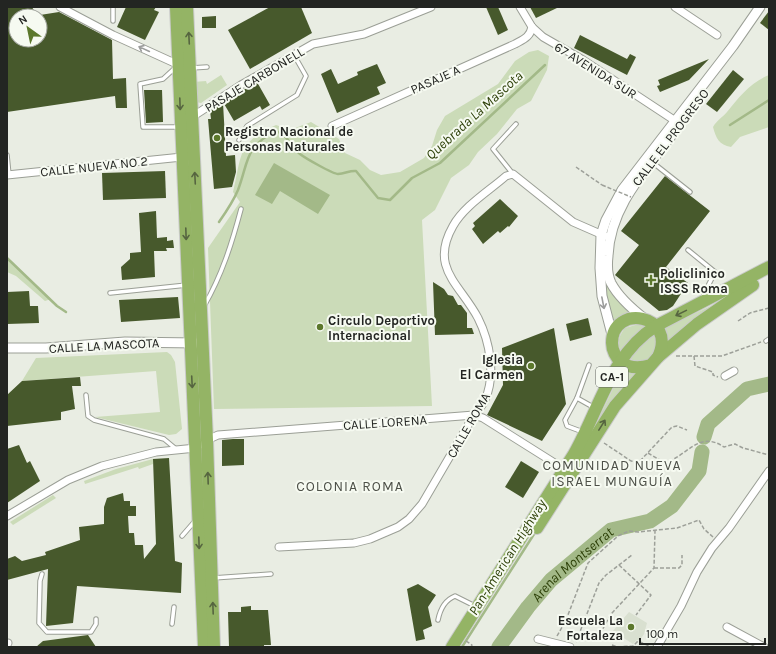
<svg xmlns="http://www.w3.org/2000/svg" width="776" height="654" viewBox="0 0 776 654" font-family="Karla,sans-serif">
<rect width="100%" height="100%" fill="#e9ede3"/>
<polygon fill="#d9e0d0" points="629,612 647,623 644,634 640,640 637,640 633,644 613,631"/>
<g fill="#cbdbb8">
<path d="M 538,50 L 549,56 L 547,70 L 531,101 L 517,109 L 497,134 L 478,152 L 469,165 L 451,178 L 435,210 L 422,220 L 432,406 L 214,409 L 208,248 L 240,202 L 233,192 C 242,155 237,142 276,125 L 290,130 L 311,122 L 339,139 L 345,153 L 360,160 L 370,170 L 381,175 L 400,172 L 424,158 L 432,146 L 437,130 L 445,116 L 498,84 L 515,61 L 529,52 Z"/>
<polygon points="221,75 227,85 201,103 196,102 193,82 206,81 207,84"/>
<path d="M 769,75 L 769,127 L 740,137 L 731,147 C 719,145 716,138 713,127 C 717,120 723,117 727,112 C 739,97 751,82 769,75 Z"/>
<polygon points="7,258 51,299 45,301 16,276 7,272"/>
<polygon points="606,283 611,293 633,316 614,327 603,285"/>
<polygon points="735,295 666,348 663,328"/>
<path d="M 639,324 L 649,328 L 622,353 C 616,344 618,337 625,328 Z"/>
<polygon points="656,333 658,338 651,360 640,363 630,359 642,344"/>
<polygon points="167,352 171,355 175,362 182,429 176,434 169,435 95,417 160,412 156,371 22,381 36,358"/>
<polygon points="623,368 640,371 594,428"/>
<polygon points="153,459 153,464 139,469 138,467 85,484 84,481 116,469"/>
<polygon points="53,495 56,498 13,525 10,522"/>
</g>
<polygon fill="#a3b988" points="274,163 330,195 318,214 280,191 272,204 255,195"/>
<g fill="none" stroke-linecap="round" stroke-linejoin="round">
<g stroke="#a3b988" stroke-width="2.5">
<polyline points="730,125 769,100"/>
<path d="M 219,222 C 226,212 233,202 238,190 C 249,161 244,147 276,131 C 289,135 290,147 300,154 C 305,158 333,174 338,174 C 345,174 350,170 356,171 L 378,198 L 390,200 L 412,178 L 440,163 L 545,65"/>
<polyline points="7,258 57,306 66,312"/>
<polyline points="462,647 536,531"/>
</g>
<g stroke="#a3b988" stroke-width="15">
<polyline points="704,437 708,424 747,389 769,384"/>
<path id="s1" d="M 499,647 L 528,607 L 551,580 L 611,530 L 650,521 L 672,506 L 699,471 L 702,452"/>
</g>
</g>
<g fill="#47592c">
<polygon points="14,7 32,7 37,16 16,16 16,40 40,40 40,15 59,12 112,40 113,79 126,78 127,108 116,108 115,96 7,112 7,8"/>
<polygon points="126,7 156,7 154,10 159,12 145,40 117,27"/>
<polygon points="270,7 301,7 312,33 250,69 228,30"/>
<polygon points="486,7 498,7 508,30 498,35"/>
<polygon points="530,7 559,7 536,18"/>
<polygon points="769,11 769,30 760,23"/>
<polygon points="216,16 216,28 202,28 202,17"/>
<polygon points="580,35 627,59 630,54 636,57 627,75 574,48"/>
<polygon points="709,59 689,80 660,92 657,86 660,85 658,80"/>
<polygon points="377,64 386,83 377,87 380,94 337,113 321,74 331,69 338,84 358,75 357,72"/>
<polygon points="733,70 744,79 717,112 706,104"/>
<polygon points="257,82 270,105 262,110 260,106 234,121 223,102"/>
<polygon points="144,90 162,90 163,122 146,123"/>
<polygon points="223,103 226,156 235,155 236,172 232,187 214,189 208,119 211,119 210,111"/>
<polygon points="165,171 166,198 103,200 102,173"/>
<polygon points="665,176 710,211 666,267 688,283 673,306 667,310 659,311 615,275 639,245 621,231"/>
<polygon points="500,199 518,216 509,227 508,226 500,233 498,231 483,244 472,229 475,226 473,223"/>
<polygon points="156,211 157,238 167,237 167,241 173,240 174,248 166,248 167,251 154,251 155,277 122,280 121,267 130,259 130,253 141,252 139,213"/>
<polygon points="433,282 444,289 448,295 453,296 458,305 461,305 467,313 467,328 472,328 474,334 435,335"/>
<polygon points="29,291 30,306 38,306 39,323 7,324 7,292"/>
<polygon points="178,297 180,318 121,322 119,300"/>
<polygon points="588,318 592,335 570,341 566,324"/>
<polygon points="554,328 566,404 542,441 487,415 503,385 502,348"/>
<polygon points="80,377 81,386 72,386 75,409 61,412 61,420 7,426 7,395 22,381"/>
<polygon points="233,439 244,439 244,465 222,466 222,440"/>
<polygon points="19,445 27,463 30,461 40,481 7,503 7,449"/>
<polygon points="169,458 175,561 182,563 181,593 77,586 73,623 46,626 48,569 7,580 7,559 15,556 22,561 46,555 45,552 80,540 79,527 104,524 104,507 107,498 123,493 124,501 130,501 130,506 136,506 136,516 128,516 129,533 134,533 135,545 143,545 144,559 156,544 153,459"/>
<polygon points="521,461 539,472 523,498 505,487"/>
<polygon points="418,584 436,595 428,607 432,626 423,630 425,639 416,641 407,589"/>
<polygon points="251,606 251,610 268,610 271,645 264,645 264,647 229,647 228,612 241,612 241,607"/>
<polygon points="88,635 96,647 36,647 43,641"/>
</g>
<g fill="none" stroke-linecap="round" stroke-linejoin="round">
<defs>
<g id="lane">
<polyline points="113,21 113,7"/>
<polyline points="175,68 163,79 140,84 143,127 179,127"/>
<polyline points="191,68 207,67"/>
<polyline points="239,140 247,126 297,95 306,76 294,55"/>
<polyline points="7,155 9,175"/>
<polyline points="652,162 690,192"/>
<polyline points="513,174 493,149 516,124"/>
<polyline points="688,250 715,272 702,298"/>
<polyline points="110,293 187,285"/>
<path d="M 204,306 C 222,275 232,243 241,209"/>
<polyline points="766,341 769,339"/>
<polyline points="86,395 88,416 94,420 164,439 176,449"/>
<polyline points="577,398 593,407"/>
<polyline points="583,432 567,426 565,420 577,398 589,365"/>
<polyline points="182,536 195,521"/>
<polyline points="42,574 40,581 39,623 47,632 91,632 96,624 96,619"/>
<polyline points="213,578 271,574"/>
<path d="M 438,620 C 440,610 445,600 455,596 L 475,606"/>
<polyline points="172,624 174,607"/>
</g>
<g id="street">
<polyline points="60,7 113,35 179,65"/>
<polyline points="520,7 532,27 543,37 583,60 680,124"/>
<polyline points="675,7 717,35"/>
<polyline points="192,117 241,85 313,44 364,34 431,7"/>
<path d="M 332,126 L 515,44 C 524,39 530,37 532,27"/>
<polyline points="7,175 182,157"/>
<polyline points="725,376 734,371"/>
<polyline points="7,516 68,480 102,466 156,452 196,448 207,440 218,435 474,415 483,418 564,469"/>
<path d="M 279,547 L 354,543 L 370,539 L 398,527 L 409,519 L 422,504 L 474,415 C 478,411 482,406 485,400 C 496,375 490,342 478,318 C 460,284 429,268 453,226 C 464,206 489,191 506,176 L 513,174 L 573,222 L 605,236"/>
<polyline points="727,627 764,647"/>
<polyline points="538,639 570,647"/>
<polyline points="7,643 8,643"/>
<polyline points="657,647 681,606 697,572 712,548 729,528 769,471"/>
</g>
<g id="secondary">
<path d="M 645,319 C 632,309 619,298 611,283 C 607,275 607,265 608,256 C 610,206 646,170 674,132"/>
<polyline points="613,338 602,296 600,268 601,235 606,220 622,190 733,46 760,7"/>
<polyline points="7,348 46,348 125,342 196,343"/>
</g>
<g id="highway">
<polyline points="176,7 204,647"/>
<polyline points="187,7 207,440 214,647"/>
<polyline points="658,357 697,324 753,285"/>
<path d="M 537,528 L 615,406 L 658,357 C 678,314 612,303 612,343 C 612,350 616,358 621,362 C 630,369 641,368 651,365"/>
<path d="M 452,647 L 574,454 C 599,410 611,354 656,326 L 769,267"/>
</g>
</defs>
<use href="#lane" stroke="#9b9f96" stroke-width="5.5"/>
<use href="#street" stroke="#9b9f96" stroke-width="9"/>
<use href="#secondary" stroke="#9b9f96" stroke-width="11"/>
<use href="#highway" stroke="#cacbca" stroke-width="14"/>
<g stroke="#9da099" stroke-width="1.5" stroke-dasharray="4 2" stroke-linecap="butt">
<polyline points="576,167 602,185"/>
<polyline points="769,288 769,290"/>
<polyline points="738,321 750,313 769,308"/>
<polyline points="676,356 722,356 761,342"/>
<polyline points="694,356 695,366 713,372 713,375 718,377"/>
<polyline points="604,443 631,461 639,462 672,427 677,426 687,430"/>
<path d="M 648,453 L 665,463 C 687,456 699,430 724,447 L 735,444 L 743,448 L 769,455"/>
<polyline points="619,565 651,595 636,615"/>
<polyline points="654,568 679,568 682,565 682,555"/>
<polyline points="600,634 611,614 654,568 655,531"/>
<polyline points="557,636 566,620 588,563 618,536 629,531 638,532 677,528 699,520 704,529 713,537"/>
<polyline points="466,641 472,645 471,647"/>
<polyline points="576,642 599,583 606,575 632,555"/>
<polyline points="612,645 617,647 633,646 638,641 649,646"/>
</g>
<use href="#lane" stroke="#fff" stroke-width="3.5"/>
<use href="#street" stroke="#fff" stroke-width="7"/>
<use href="#secondary" stroke="#fff" stroke-width="9"/>
<use href="#highway" stroke="#94b465" stroke-width="12"/>
<polyline stroke="#9da099" stroke-width="1.5" stroke-dasharray="4 2" stroke-linecap="butt" points="602,185 631,197"/>
</g>
<defs><path id="oneway-shaft" d="M-6 0H5M1.5-3L5.5 0L1.5 3" fill="none" stroke-width="1.6" stroke-linecap="round" stroke-linejoin="round"/></defs>
<g stroke="#566540">
<use href="#oneway-shaft" transform="translate(189 38) rotate(-93)"/>
<use href="#oneway-shaft" transform="translate(180 104) rotate(88)"/>
<use href="#oneway-shaft" transform="translate(195 178) rotate(-93)"/>
<use href="#oneway-shaft" transform="translate(186 234) rotate(88)"/>
<use href="#oneway-shaft" transform="translate(681 313) rotate(154)"/>
<use href="#oneway-shaft" transform="translate(192 382) rotate(87)"/>
<use href="#oneway-shaft" transform="translate(602 425) rotate(-58)"/>
<use href="#oneway-shaft" transform="translate(208 478) rotate(-92)"/>
<use href="#oneway-shaft" transform="translate(199 543) rotate(88)"/>
<use href="#oneway-shaft" transform="translate(213 608) rotate(-92)"/>
</g>
<g stroke="#9c9d9c">
<use href="#oneway-shaft" transform="translate(144 49) rotate(-155)"/>
<use href="#oneway-shaft" transform="translate(603 303) rotate(79)"/>
</g>
<g fill="#5c782c" stroke="#f6faf1" stroke-width="1.5">
<circle cx="217" cy="138" r="4"/>
<path d="M649 274h4v4h4v4h-4v4h-4v-4h-4v-4h4z"/>
<circle cx="320" cy="327" r="4"/>
<circle cx="531" cy="366" r="4"/>
<circle cx="631" cy="627" r="4"/>
</g>
<g text-anchor="middle" stroke-width="4" stroke-linejoin="round" paint-order="stroke">
<rect fill="#f6faf1" stroke="#626560" stroke-width="1" x="596" y="367" width="32" height="20" rx="3"/>
<g font-size="12" font-weight="bold" fill="#232522">
<text x="612" y="381">CA-1</text>
</g>
<g font-size="13" fill="#232522" stroke="#f6faf1">
<text transform="translate(596 70) rotate(32)" y="5">67 AVENIDA SUR</text>
<text transform="translate(254 79) rotate(-31)" y="5">PASAJE CARBONELL</text>
<text transform="translate(435 79) rotate(-24)" y="5">PASAJE A</text>
<text transform="translate(670 137) rotate(-53)" y="5">CALLE EL PROGRESO</text>
<text transform="translate(94 166) rotate(-6)" y="5">CALLE NUEVA NO 2</text>
<text transform="translate(104 345) rotate(-3)" y="5">CALLE LA MASCOTA</text>
<text transform="translate(385 422) rotate(-4)" y="5">CALLE LORENA</text>
<text transform="translate(468 425) rotate(-60)" y="5">CALLE ROMA</text>
</g>
<g font-size="13" font-weight="bold" fill="#232522" stroke="#f6faf1" text-anchor="start">
<text x="225" y="136">Registro Nacional de<tspan x="225" dy="15">Personas Naturales</tspan></text>
<text x="660" y="278">Policlinico<tspan x="660" dy="15">ISSS Roma</tspan></text>
<text x="328" y="325">Circulo Deportivo<tspan x="328" dy="15">Internacional</tspan></text>
<text x="523" y="364" text-anchor="end">Iglesia<tspan x="523" dy="15">El Carmen</tspan></text>
<text x="623" y="625" text-anchor="end">Escuela La<tspan x="623" dy="15">Fortaleza</tspan></text>
</g>
<g font-size="14" font-style="italic" fill="#2d4008" stroke="#f6faf1">
<text transform="translate(474 115) rotate(-42)" y="5">Quebrada La Mascota</text>
<text transform="translate(507 557) rotate(-58)" y="5">Pan-American Highway</text>
<text dy="5" stroke="none"><textPath href="#s1" startOffset="111">Arenal Montserrat</textPath></text>
</g>
<g font-size="14" letter-spacing="1" fill="#4d5048" stroke="#f6faf1">
<text x="612" y="470">COMUNIDAD NUEVA<tspan x="612" dy="16">ISRAEL MUNGUÍA</tspan></text>
<text x="350" y="491">COLONIA ROMA</text>
</g>
</g>
<rect width="776" height="654" fill="none" stroke="#232522" stroke-width="16"/>
<g transform="translate(28 28) rotate(327)"><circle r="19" fill="#f6faf1" stroke="#a2a59e"/>
<path d="M0-3L7 15L0 10L-7 15Z" fill="#5c782c"/>
<text y="-6" font-size="11" font-weight="bold" text-anchor="middle" fill="#232522">N</text>
</g>
<path d="M640 638v6h125v-6" fill="none" stroke="#232522" stroke-width="2"/>
<text x="646" y="638" font-size="12" fill="#232522" stroke="#f6faf1" stroke-width="3" paint-order="stroke">100 m</text>
</svg>
